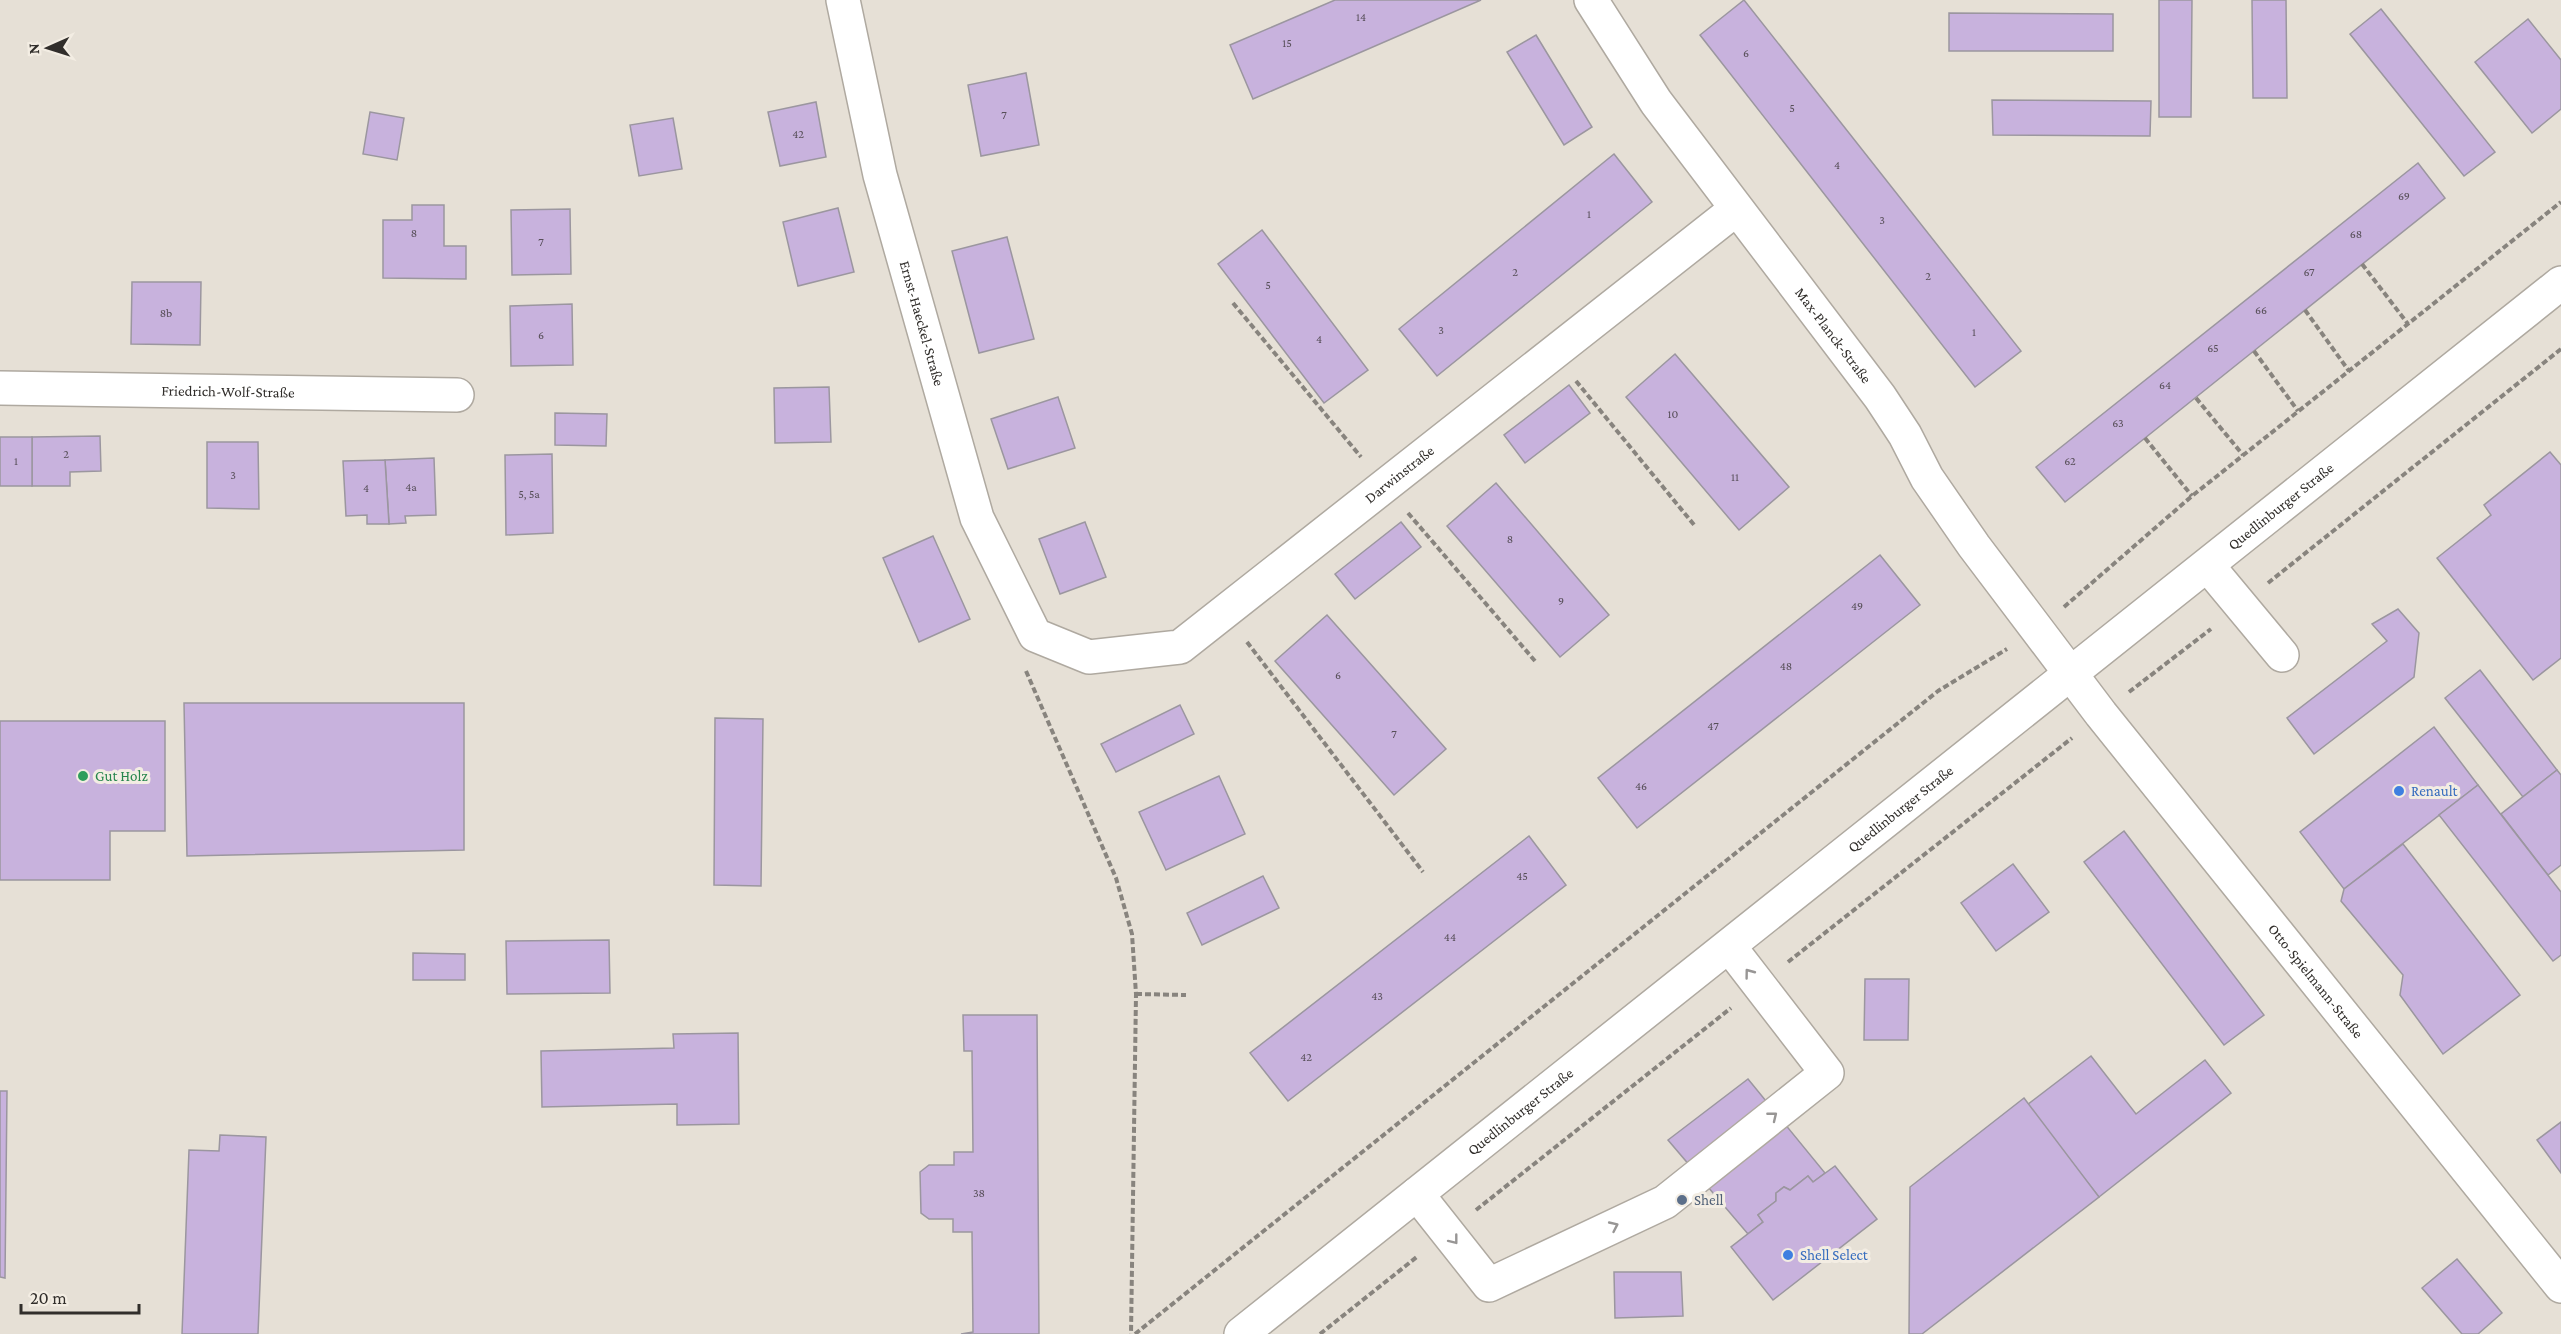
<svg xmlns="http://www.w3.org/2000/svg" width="2561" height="1334" viewBox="0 0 2561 1334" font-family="'Crimson Pro',serif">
<rect width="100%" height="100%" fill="#e6e0d6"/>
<g fill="#c8b2dd" stroke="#9b969f" stroke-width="1.5">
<polygon points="1335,0 1481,0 1253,99 1230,45"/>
<polygon points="1744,0 2021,351 1975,387 1700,35"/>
<polygon points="2159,0 2192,0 2191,117 2159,117"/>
<polygon points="2252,0 2286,0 2287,98 2253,98"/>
<polygon points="2381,9 2495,152 2464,176 2350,34"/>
<polygon points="1949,13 2113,14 2113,51 1949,51"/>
<polygon points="2528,19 2561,60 2561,109 2532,133 2475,62"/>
<polygon points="1536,35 1592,127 1564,145 1507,52"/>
<polygon points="1026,73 1039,145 981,156 968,85"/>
<polygon points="1992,100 2151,101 2150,136 1993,135"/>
<polygon points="816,102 826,157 780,166 768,112"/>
<polygon points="370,112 404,118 397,160 363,154"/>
<polygon points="673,118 682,169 639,176 630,125"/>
<polygon points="1614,154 1652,202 1437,376 1399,329"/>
<polygon points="2418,163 2445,198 2065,502 2036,467"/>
<polygon points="412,205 444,205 444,246 466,246 466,279 383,278 383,220 412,220"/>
<polygon points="838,208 854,272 798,286 783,222"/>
<polygon points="570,209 571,274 512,275 511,210"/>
<polygon points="1262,230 1368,370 1324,403 1218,264"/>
<polygon points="1007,237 1034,339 979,353 952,251"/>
<polygon points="132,282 201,282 200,345 131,344"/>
<polygon points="572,304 573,365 511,366 510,306"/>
<polygon points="1675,354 1789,487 1739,530 1626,397"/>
<polygon points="1569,385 1590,413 1525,463 1504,435"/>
<polygon points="829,387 831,442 775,443 774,388"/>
<polygon points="1058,397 1075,448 1008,469 991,419"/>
<polygon points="555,413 607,414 606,446 555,445"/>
<polygon points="100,436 101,471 70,472 70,486 32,486 32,437"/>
<rect x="0" y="437" width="32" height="49"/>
<polygon points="207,442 258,442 259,509 207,508"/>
<polygon points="2550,452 2561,465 2561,658 2533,680 2437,558 2491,515 2484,505"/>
<polygon points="552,454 553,533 506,535 505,455"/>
<polygon points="434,458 436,515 405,516 406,523 389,524 385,460"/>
<polygon points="385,460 389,524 367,524 367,515 346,516 343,461"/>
<polygon points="1496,483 1609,615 1560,657 1447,526"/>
<polygon points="1085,522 1106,577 1060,594 1039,539"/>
<polygon points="1401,522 1421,547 1355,599 1335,574"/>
<polygon points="933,536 970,619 919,642 883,558"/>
<polygon points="1880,555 1920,605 1637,828 1598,778"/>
<polygon points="2398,609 2419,633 2414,677 2314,754 2287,718 2387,641 2372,624"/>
<polygon points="1327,615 1446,749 1394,795 1275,661"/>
<polygon points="2480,670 2557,770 2523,797 2445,698"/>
<polygon points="184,703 464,703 464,850 187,856"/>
<polygon points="1180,705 1194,734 1116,772 1101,744"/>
<polygon points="715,718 763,719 761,886 714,885"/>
<polygon points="0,721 165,721 165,831 110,831 110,880 0,880"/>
<polygon points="2434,727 2478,785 2344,889 2300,832"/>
<polygon points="2557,770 2561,775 2561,865 2548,875 2501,814"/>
<polygon points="1219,776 1245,834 1166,870 1139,812"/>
<polygon points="2478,785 2561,892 2561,955 2553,961 2439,815"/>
<polygon points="2124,831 2264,1015 2224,1045 2084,862"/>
<polygon points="1529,836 1566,885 1288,1101 1250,1053"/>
<polygon points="2403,844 2520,995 2443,1054 2400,995 2403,975 2341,901 2344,889"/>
<polygon points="2013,864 2049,912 1996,951 1961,903"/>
<polygon points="1263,876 1279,908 1202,945 1187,913"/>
<polygon points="609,940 610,993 507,994 506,941"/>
<polygon points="413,953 465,954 465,980 413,980"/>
<polygon points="1865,979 1909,979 1908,1040 1864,1040"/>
<polygon points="963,1015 1037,1015 1039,1334 961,1334 973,1332 972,1232 953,1232 953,1219 929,1219 921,1213 920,1172 929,1165 954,1165 954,1152 973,1152 972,1051 964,1051"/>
<polygon points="738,1033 739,1124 677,1125 677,1104 542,1107 541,1051 674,1048 673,1034"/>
<polygon points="2091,1056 2136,1114 2205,1060 2231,1093 2099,1197 2027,1105"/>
<polygon points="1748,1079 1825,1173 1813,1182 1808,1176 1790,1190 1784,1187 1776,1193 1776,1201 1758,1215 1763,1222 1748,1234 1668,1140"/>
<polygon points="0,1091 7,1091 5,1278 0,1277"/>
<polygon points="2024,1098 2099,1197 1922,1334 1909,1334 1910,1187"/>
<polygon points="2561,1122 2561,1173 2537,1140"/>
<polygon points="220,1135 266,1137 258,1334 182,1334 189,1150 219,1151"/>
<polygon points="1835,1166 1877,1219 1773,1300 1731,1247 1763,1222 1758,1215 1776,1201 1776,1193 1784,1187 1790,1190 1808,1176 1813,1182"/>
<polygon points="2457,1259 2502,1313 2478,1334 2462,1334 2422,1288"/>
<polygon points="1614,1272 1681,1272 1683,1316 1615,1318"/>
</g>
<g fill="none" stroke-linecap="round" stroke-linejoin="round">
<defs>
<g id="minor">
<path id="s1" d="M 843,0 L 880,175 L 977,518 L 1035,635 L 1089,657 L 1180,647 L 1735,210"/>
<path id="s2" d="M 1591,0 L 1656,102 L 1880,397 L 1905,435 L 1927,478 L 1974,546 L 2101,714 L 2561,1286"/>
<path id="s3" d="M 0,388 L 457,395"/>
<polyline points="2208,566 2282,655"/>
<polyline points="1417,1194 1489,1285 1665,1202 1827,1073 1729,946"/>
</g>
<g id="major">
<path id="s4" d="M 1241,1334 L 2561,283"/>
</g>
</defs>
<use href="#minor" stroke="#afa9a0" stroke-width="36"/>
<use href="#major" stroke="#afa9a0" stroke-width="36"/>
<g stroke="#88847e" stroke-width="4" stroke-dasharray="6 3" stroke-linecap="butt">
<polyline points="2362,264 2408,324"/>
<polyline points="1233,303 1361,457"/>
<polyline points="2305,310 2349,371"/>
<polyline points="2254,351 2298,411"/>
<polyline points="1576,381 1695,526"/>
<polyline points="2196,398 2243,455"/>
<polyline points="2145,438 2192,496"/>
<polyline points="1408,513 1535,661"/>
<polyline points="2268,583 2561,349"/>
<polyline points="2064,607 2192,496 2561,202"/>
<polyline points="1247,642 1423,872"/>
<polyline points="1026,671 1116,878 1132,934 1136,994 1131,1334"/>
<polyline points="2129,692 2211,629"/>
<polyline points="1788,962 2072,738"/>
<polyline points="1136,994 1186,995"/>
<polyline points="1476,1210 1731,1008"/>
<polyline points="1135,1334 1938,691 2007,649"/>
<polyline points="1320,1334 1418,1256"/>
</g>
<use href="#minor" stroke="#fff" stroke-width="33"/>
<use href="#major" stroke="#fff" stroke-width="33"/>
</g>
<defs><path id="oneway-chevron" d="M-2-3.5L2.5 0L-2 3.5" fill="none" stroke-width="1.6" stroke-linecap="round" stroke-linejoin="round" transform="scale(1.5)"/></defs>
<g stroke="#989695">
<use href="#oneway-chevron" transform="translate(1749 973) rotate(-127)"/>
<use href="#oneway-chevron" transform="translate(1773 1116) rotate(-39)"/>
<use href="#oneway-chevron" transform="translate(1614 1226) rotate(-25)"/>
<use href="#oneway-chevron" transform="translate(1454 1240) rotate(52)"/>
</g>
<circle fill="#2e9e5b" stroke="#f3ede3" stroke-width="2" cx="83" cy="776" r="6"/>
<g fill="#3f7fe0" stroke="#f3ede3" stroke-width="2">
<circle cx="2399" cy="791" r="6"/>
<circle cx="1788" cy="1255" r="6"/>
</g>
<circle fill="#5c6f8a" stroke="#f3ede3" stroke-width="2" cx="1682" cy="1200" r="6"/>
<g text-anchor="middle" stroke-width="6" stroke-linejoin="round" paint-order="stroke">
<g font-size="12" fill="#574f58">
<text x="1361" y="21">14</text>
<text x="1287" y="47">15</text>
<text x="1746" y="57">6</text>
<text x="1792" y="112">5</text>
<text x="1004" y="119">7</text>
<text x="798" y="138">42</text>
<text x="1837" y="169">4</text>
<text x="2404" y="200">69</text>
<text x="1589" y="218">1</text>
<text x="1882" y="224">3</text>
<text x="414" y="237">8</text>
<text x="2356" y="238">68</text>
<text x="541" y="246">7</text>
<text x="1515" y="276">2</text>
<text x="2309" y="276">67</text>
<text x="1928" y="280">2</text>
<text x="1268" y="289">5</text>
<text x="2261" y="314">66</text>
<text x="166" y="317">8b</text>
<text x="1441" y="334">3</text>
<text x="1974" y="336">1</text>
<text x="541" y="339">6</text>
<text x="1319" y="343">4</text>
<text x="2213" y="352">65</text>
<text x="2165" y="389">64</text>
<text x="1673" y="418">10</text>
<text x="2118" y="427">63</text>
<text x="66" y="458">2</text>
<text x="16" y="465">1</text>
<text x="2070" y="465">62</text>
<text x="233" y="479">3</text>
<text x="1735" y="481">11</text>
<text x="411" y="491">4a</text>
<text x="366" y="492">4</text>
<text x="529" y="498">5, 5a</text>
<text x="1510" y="543">8</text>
<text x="1561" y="605">9</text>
<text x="1857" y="610">49</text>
<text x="1786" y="670">48</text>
<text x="1338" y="679">6</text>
<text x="1713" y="730">47</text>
<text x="1394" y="738">7</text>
<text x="1641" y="790">46</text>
<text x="1522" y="880">45</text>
<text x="1450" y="941">44</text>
<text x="1377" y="1000">43</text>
<text x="1306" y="1061">42</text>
<text x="979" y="1197">38</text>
</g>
<g font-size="15" fill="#312e2b" stroke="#f3ede3">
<text dy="5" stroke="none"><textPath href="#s1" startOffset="333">Ernst-Haeckel-Straße</textPath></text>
<text dy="5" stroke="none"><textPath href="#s2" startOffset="414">Max-Planck-Straße</textPath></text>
<text dy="5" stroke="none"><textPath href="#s3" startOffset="228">Friedrich-Wolf-Straße</textPath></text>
<text dy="5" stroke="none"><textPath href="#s1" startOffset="1095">Darwinstraße</textPath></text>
<text dy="5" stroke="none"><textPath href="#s4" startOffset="1329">Quedlinburger Straße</textPath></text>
<text dy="5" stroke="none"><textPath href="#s4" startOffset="843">Quedlinburger Straße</textPath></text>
<text dy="5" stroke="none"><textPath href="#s2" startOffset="1221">Otto-Spielmann-Straße</textPath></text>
<text dy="5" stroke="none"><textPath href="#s4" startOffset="357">Quedlinburger Straße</textPath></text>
</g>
<g font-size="15" fill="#27864d" stroke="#f3ede3" text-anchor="start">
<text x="95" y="781">Gut Holz</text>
</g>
<g font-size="15" fill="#366cbe" stroke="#f3ede3" text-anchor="start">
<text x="2411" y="796">Renault</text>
<text x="1800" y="1260">Shell Select</text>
</g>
<g font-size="15" fill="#4e5e75" stroke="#f3ede3" text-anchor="start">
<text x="1694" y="1205">Shell</text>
</g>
</g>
<g transform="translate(48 48) rotate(267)" stroke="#f3ede3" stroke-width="4.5" paint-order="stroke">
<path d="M0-4.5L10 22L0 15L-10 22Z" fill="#312e2b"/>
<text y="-9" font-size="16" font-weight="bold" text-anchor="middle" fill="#312e2b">N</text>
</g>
<path d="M21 1304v9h118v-9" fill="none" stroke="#312e2b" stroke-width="3"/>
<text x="30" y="1304" font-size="18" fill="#312e2b" stroke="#f3ede3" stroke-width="4.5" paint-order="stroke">20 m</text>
</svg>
